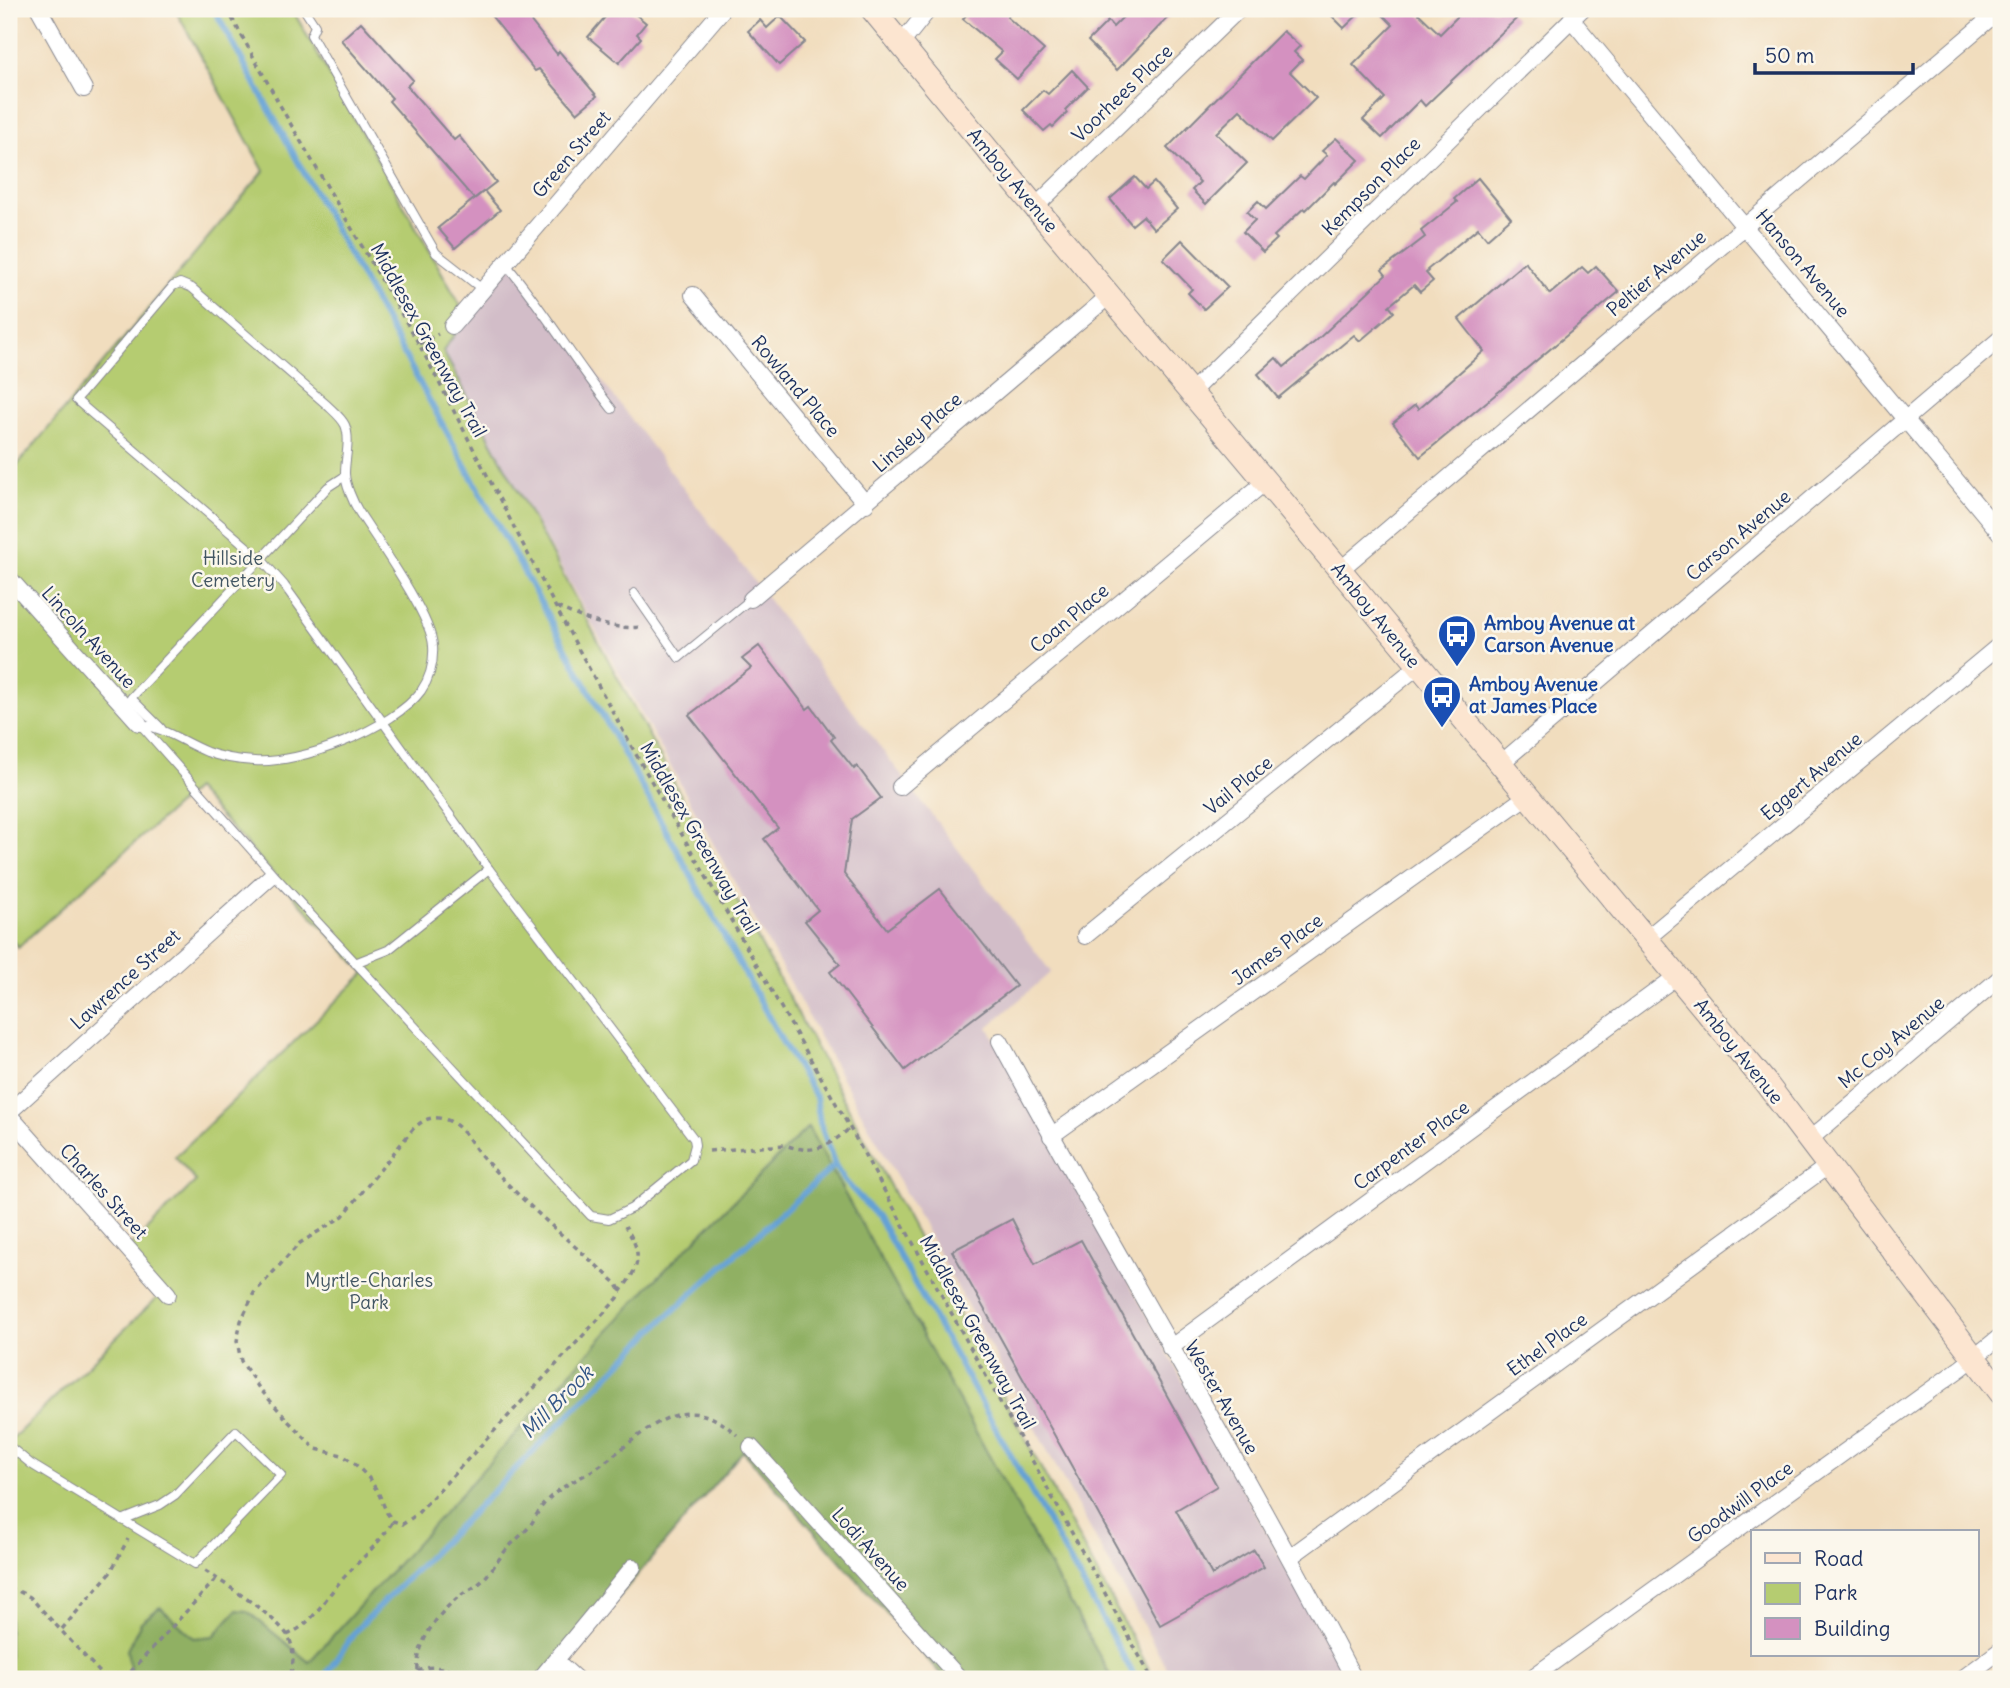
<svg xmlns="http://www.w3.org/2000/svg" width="2010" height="1688" viewBox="0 0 2010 1688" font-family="Delius,sans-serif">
<rect width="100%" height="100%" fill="#fbf7ec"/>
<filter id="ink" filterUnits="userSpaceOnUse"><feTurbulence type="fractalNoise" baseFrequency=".0143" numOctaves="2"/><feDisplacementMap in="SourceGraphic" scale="14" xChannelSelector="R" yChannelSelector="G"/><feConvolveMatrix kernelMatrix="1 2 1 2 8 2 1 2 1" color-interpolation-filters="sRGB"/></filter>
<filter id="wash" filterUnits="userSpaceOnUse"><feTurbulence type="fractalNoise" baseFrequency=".00686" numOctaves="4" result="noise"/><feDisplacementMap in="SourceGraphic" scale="28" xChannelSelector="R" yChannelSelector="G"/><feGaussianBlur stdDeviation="1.57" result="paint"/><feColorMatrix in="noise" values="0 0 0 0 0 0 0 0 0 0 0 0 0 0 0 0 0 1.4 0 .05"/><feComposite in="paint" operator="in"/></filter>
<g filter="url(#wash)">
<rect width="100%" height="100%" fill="#f1ddbe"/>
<polygon fill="#d2bdc8" points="513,264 1051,972 988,1027 1347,1679 1173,1679 442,351 467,317"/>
<polygon fill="#b5cc71" stroke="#687e68" stroke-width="2" points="175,9 292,9 467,317 443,351 1154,1679 1112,1679 808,1128 304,1679 9,1679 9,1442 161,1294 123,1254 196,1181 175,1157 365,973 195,789 18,947 9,937 9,475 264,171"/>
<polygon fill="#90b063" stroke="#567060" stroke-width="2" points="808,1127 1112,1679 945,1679 743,1451 549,1679 132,1679 127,1650 141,1622 160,1607 194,1638 214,1636 237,1610 247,1611 309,1662 647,1288"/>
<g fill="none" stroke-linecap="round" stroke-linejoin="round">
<g stroke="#63a1d5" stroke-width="6">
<polyline points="214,9 783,1043 816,1097 820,1123 835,1165 845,1181 877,1216 1136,1679"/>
<polyline points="323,1679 356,1630 665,1318 835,1165"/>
</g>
</g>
<g id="blocks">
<g fill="#d491c0">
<polygon points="486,9 521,9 557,54 559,51 597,96 577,113 539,69 535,71"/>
<polygon points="612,9 629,9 646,23 637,34 641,38 619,63 588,37"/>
<polygon points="971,9 1014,9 1007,17 1044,50 1017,79 995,59 1002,52 963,19"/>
<polygon points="1131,9 1176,9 1117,70 1088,41 1108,21 1113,27"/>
<polygon points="1325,9 1364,9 1344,28"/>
<polygon points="1377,9 1414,9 1440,34 1465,9 1506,9 1516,19 1425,106 1420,100 1382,138 1363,120 1385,98 1353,65 1393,25"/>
<polygon points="780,16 805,42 779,65 748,31 760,20 767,28"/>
<polygon points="361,22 413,80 407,86 454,140 459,136 496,182 474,199 389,101 392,98 341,40"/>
<polygon points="1283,31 1300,46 1294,52 1302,60 1290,72 1316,98 1272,141 1240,110 1216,133 1247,163 1206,204 1192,190 1200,182 1167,148"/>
<polygon points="1072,70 1088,87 1065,110 1067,113 1053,127 1051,125 1044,131 1023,110 1043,90 1048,94"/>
<polygon points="1336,138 1359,160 1335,184 1334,182 1306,210 1304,208 1274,236 1277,239 1263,252 1243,232 1255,220 1247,212 1258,201 1266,209 1300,176 1304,179 1327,155 1322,151"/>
<polygon points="1135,177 1146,189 1154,182 1177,209 1154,229 1143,216 1132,225 1110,199"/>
<polygon points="1478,178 1511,218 1487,239 1478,228 1427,270 1428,271 1426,273 1433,281 1420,292 1414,285 1389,306 1394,312 1360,341 1354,335 1278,398 1258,374 1276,358 1284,367 1316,341 1386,275 1382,270 1425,237 1421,231 1457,202 1454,199"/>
<polygon points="484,191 500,210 455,248 438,228"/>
<polygon points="1182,240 1228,287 1204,309 1188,293 1192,289 1163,259"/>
<polygon points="1525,262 1550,294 1582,267 1588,273 1596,266 1619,292 1420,457 1393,423 1415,405 1418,409 1484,351 1459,319"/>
<polygon points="759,646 807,709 811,706 834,737 831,740 854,769 857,766 881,798 852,819 844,874 887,929 940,889 1016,986 905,1070 830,972 840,964 805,921 818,910 764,839 778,828 689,715 751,668 742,659"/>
<polygon points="1012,1219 1035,1264 1081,1240 1217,1486 1176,1510 1212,1575 1254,1550 1264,1567 1160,1625 952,1251"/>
</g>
</g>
</g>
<g filter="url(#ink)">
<use href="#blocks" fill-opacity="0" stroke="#86868e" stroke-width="2"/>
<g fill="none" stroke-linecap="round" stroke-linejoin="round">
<defs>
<g id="lane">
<polyline points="304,9 315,26 311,35 436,253 482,289"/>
<path d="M 505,263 C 544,310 575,362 612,409"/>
<polyline points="634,593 679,658 751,599"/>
<path d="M 139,723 L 273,874 L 591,1216 L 609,1219 L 632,1208 L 691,1160 L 695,1145 L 694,1139 L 489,869 L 284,585 L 261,559 L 76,400 L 173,286 L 180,283 L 192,288 L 327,405 C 333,411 341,417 345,425 C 351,439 345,458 345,473 C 345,484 353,502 359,512 C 377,540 432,617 433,646 C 434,662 430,678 421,691 C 394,728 299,765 254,761 C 240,760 220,757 207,752 C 181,741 168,730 139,723"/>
<polyline points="161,728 131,698 328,487 345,476"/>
<polyline points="355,963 388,950 489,869"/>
<polyline points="9,1446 31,1464 195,1564 281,1475 236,1431 175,1495 160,1505 122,1520"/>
</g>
<g id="street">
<polyline points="39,9 84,89"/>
<polyline points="1571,19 2001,534"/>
<polyline points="901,44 929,9"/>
<polyline points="1035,207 1239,9"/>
<polyline points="693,295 866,504"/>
<polyline points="452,326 723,9"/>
<polyline points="1190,393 1582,9"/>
<polyline points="1340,570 2001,9"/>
<polyline points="9,578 139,723"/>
<polyline points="751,599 1110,295"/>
<polyline points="1500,764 2001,338"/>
<polyline points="900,787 1265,482"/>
<polyline points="1085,936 1418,666"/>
<polyline points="1646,939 2001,644"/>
<path d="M 1000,1041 C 1115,1255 1242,1463 1354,1679"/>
<polyline points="9,1112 270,877"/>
<polyline points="9,1115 168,1294"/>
<polyline points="1051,1136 1527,796"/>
<polyline points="1809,1140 2001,977"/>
<polyline points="1170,1348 1677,976"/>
<polyline points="751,1447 960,1679"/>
<polyline points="1290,1557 1829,1165"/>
<polyline points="556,1661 576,1679"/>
<polyline points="540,1679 633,1567"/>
<polyline points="1530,1679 1961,1368 2001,1336"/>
<polyline points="1962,1679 2001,1650"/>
</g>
<polyline id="secondary" points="872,9 1035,207 1340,570 1765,1082 2001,1393"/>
</defs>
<use href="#lane" stroke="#86868e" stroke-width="10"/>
<use href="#street" stroke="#86868e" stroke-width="18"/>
<use href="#secondary" stroke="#86868e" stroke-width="25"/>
<g stroke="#86868e" stroke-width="3.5" stroke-dasharray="5 5" stroke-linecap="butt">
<polyline points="227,9 286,116 419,344 555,606 633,749 850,1128 1152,1679"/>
<polyline points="419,344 438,334"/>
<path d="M 557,607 C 584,619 609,630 640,627"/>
<path d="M 709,1151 L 785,1145 C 813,1155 828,1147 850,1128"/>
<path d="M 620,1290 L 617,1284 C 571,1242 520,1201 480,1154 C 470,1142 463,1126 447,1120 C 432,1115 424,1119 413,1129 L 343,1216 L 300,1243 L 254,1293 L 241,1321 L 237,1341 L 241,1361 L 259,1388 L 289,1422 L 316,1449 L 342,1455 L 354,1463 L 368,1477 L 378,1492 L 387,1513 L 393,1521 L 403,1524 L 416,1515 L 618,1298 C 620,1291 622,1289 626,1284 C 643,1261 639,1248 625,1226"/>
<path d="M 205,1571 C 227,1585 274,1615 288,1636 C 295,1649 294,1666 289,1679"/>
<polyline points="9,1591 18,1591 30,1597 106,1679"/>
<polyline points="62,1629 110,1573 128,1539"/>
<path d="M 287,1635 C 314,1623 321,1603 340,1582 C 358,1561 379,1545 393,1521"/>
<path d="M 418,1670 C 416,1643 437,1615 457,1598 C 465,1592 476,1587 483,1580 C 492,1570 498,1560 506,1550 C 513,1542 522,1535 529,1527 C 534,1521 537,1512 543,1505 C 557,1488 573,1482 590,1472 C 638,1443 678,1380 737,1435"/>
<polyline points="124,1679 217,1578"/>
<path d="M 411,1679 C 428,1657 450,1671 473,1679"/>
</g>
<use href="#lane" stroke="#fff" stroke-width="8"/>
<use href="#street" stroke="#fff" stroke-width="16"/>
<use href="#secondary" stroke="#fce5d0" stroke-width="23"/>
</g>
</g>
<defs>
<symbol id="bus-pin" viewBox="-11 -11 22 30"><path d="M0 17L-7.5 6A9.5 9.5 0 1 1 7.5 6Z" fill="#1a4fb4" stroke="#fbf7ec"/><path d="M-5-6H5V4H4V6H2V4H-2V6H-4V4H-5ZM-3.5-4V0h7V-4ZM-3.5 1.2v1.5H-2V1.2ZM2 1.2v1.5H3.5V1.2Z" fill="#fff"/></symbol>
</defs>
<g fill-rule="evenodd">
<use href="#bus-pin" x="1435" y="612" width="44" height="60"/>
<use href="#bus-pin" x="1420" y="673" width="44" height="60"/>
</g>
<g text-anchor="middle" stroke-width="5" stroke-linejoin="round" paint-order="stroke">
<g font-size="19" fill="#1b2f5e" stroke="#fbf7ec">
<text transform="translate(1122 93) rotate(-44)" y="7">Voorhees Place</text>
<text transform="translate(571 154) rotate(-49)" y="7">Green Street</text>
<text transform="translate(1013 180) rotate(50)" y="7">Amboy Avenue</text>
<text transform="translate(1371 186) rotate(-45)" y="7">Kempson Place</text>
<text transform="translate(1803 263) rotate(50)" y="7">Hanson Avenue</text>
<text transform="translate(1656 273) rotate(-40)" y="7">Peltier Avenue</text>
<text transform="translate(429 340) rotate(61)" y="7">Middlesex Greenway Trail</text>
<text transform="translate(796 386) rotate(50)" y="7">Rowland Place</text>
<text transform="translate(917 432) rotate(-41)" y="7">Linsley Place</text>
<text transform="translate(1738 535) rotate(-40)" y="7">Carson Avenue</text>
<text transform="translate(1376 615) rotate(51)" y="7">Amboy Avenue</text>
<text transform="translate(1069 618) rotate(-40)" y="7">Coan Place</text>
<text transform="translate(89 637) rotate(48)" y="7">Lincoln Avenue</text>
<text transform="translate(1811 776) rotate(-40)" y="7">Eggert Avenue</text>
<text transform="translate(1238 785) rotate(-39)" y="7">Vail Place</text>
<text transform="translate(700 838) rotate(60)" y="7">Middlesex Greenway Trail</text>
<text transform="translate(1277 949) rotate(-36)" y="7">James Place</text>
<text transform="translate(125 979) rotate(-42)" y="7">Lawrence Street</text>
<text transform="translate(1891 1042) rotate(-40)" y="7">Mc Coy Avenue</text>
<text transform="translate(1739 1051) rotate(51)" y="7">Amboy Avenue</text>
<text transform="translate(1411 1145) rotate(-36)" y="7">Carpenter Place</text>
<text transform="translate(104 1191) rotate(48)" y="7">Charles Street</text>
<text transform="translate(978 1332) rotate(61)" y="7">Middlesex Greenway Trail</text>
<text transform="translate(1547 1344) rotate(-36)" y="7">Ethel Place</text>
<text transform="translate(1222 1397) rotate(60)" y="7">Wester Avenue</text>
<text transform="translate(1740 1502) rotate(-36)" y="7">Goodwill Place</text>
<text transform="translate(871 1549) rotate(48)" y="7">Lodi Avenue</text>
</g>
<g font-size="19" fill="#425663" stroke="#fbf7ec">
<text x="233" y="565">Hillside<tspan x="233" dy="22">Cemetery</tspan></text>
<text x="369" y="1287">Myrtle-Charles<tspan x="369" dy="22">Park</tspan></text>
</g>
<g font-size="19" font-weight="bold" fill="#164399" stroke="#fbf7ec" text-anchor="start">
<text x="1484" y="630">Amboy Avenue at<tspan x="1484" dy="22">Carson Avenue</tspan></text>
<text x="1469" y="691">Amboy Avenue<tspan x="1469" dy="22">at James Place</tspan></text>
</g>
<g font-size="21" font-style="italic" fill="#345788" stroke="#fbf7ec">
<text transform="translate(557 1402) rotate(-45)" y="7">Mill Brook</text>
</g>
</g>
<rect width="2010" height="1688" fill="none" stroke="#fbf7ec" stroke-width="35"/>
<rect x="1751" y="1530" width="228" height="126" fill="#fbf7ec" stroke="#a1a7b3" stroke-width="2"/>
<rect x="1765" y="1553" width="35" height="10" fill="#fce5d0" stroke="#a1a7b3" stroke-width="2"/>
<text x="1814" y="1566" font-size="21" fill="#1b2f5e">Road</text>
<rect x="1765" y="1583" width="35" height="21" fill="#b5cc71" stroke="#a1a7b3" stroke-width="2"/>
<text x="1814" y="1600" font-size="21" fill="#1b2f5e">Park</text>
<rect x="1765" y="1618" width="35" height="21" fill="#d491c0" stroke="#a1a7b3" stroke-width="2"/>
<text x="1814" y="1636" font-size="21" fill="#1b2f5e">Building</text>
<path d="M1755 63v10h158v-10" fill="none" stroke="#1b2f5e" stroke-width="3.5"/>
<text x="1765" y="63" font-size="21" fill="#1b2f5e" stroke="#fbf7ec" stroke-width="5" paint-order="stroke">50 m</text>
</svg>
